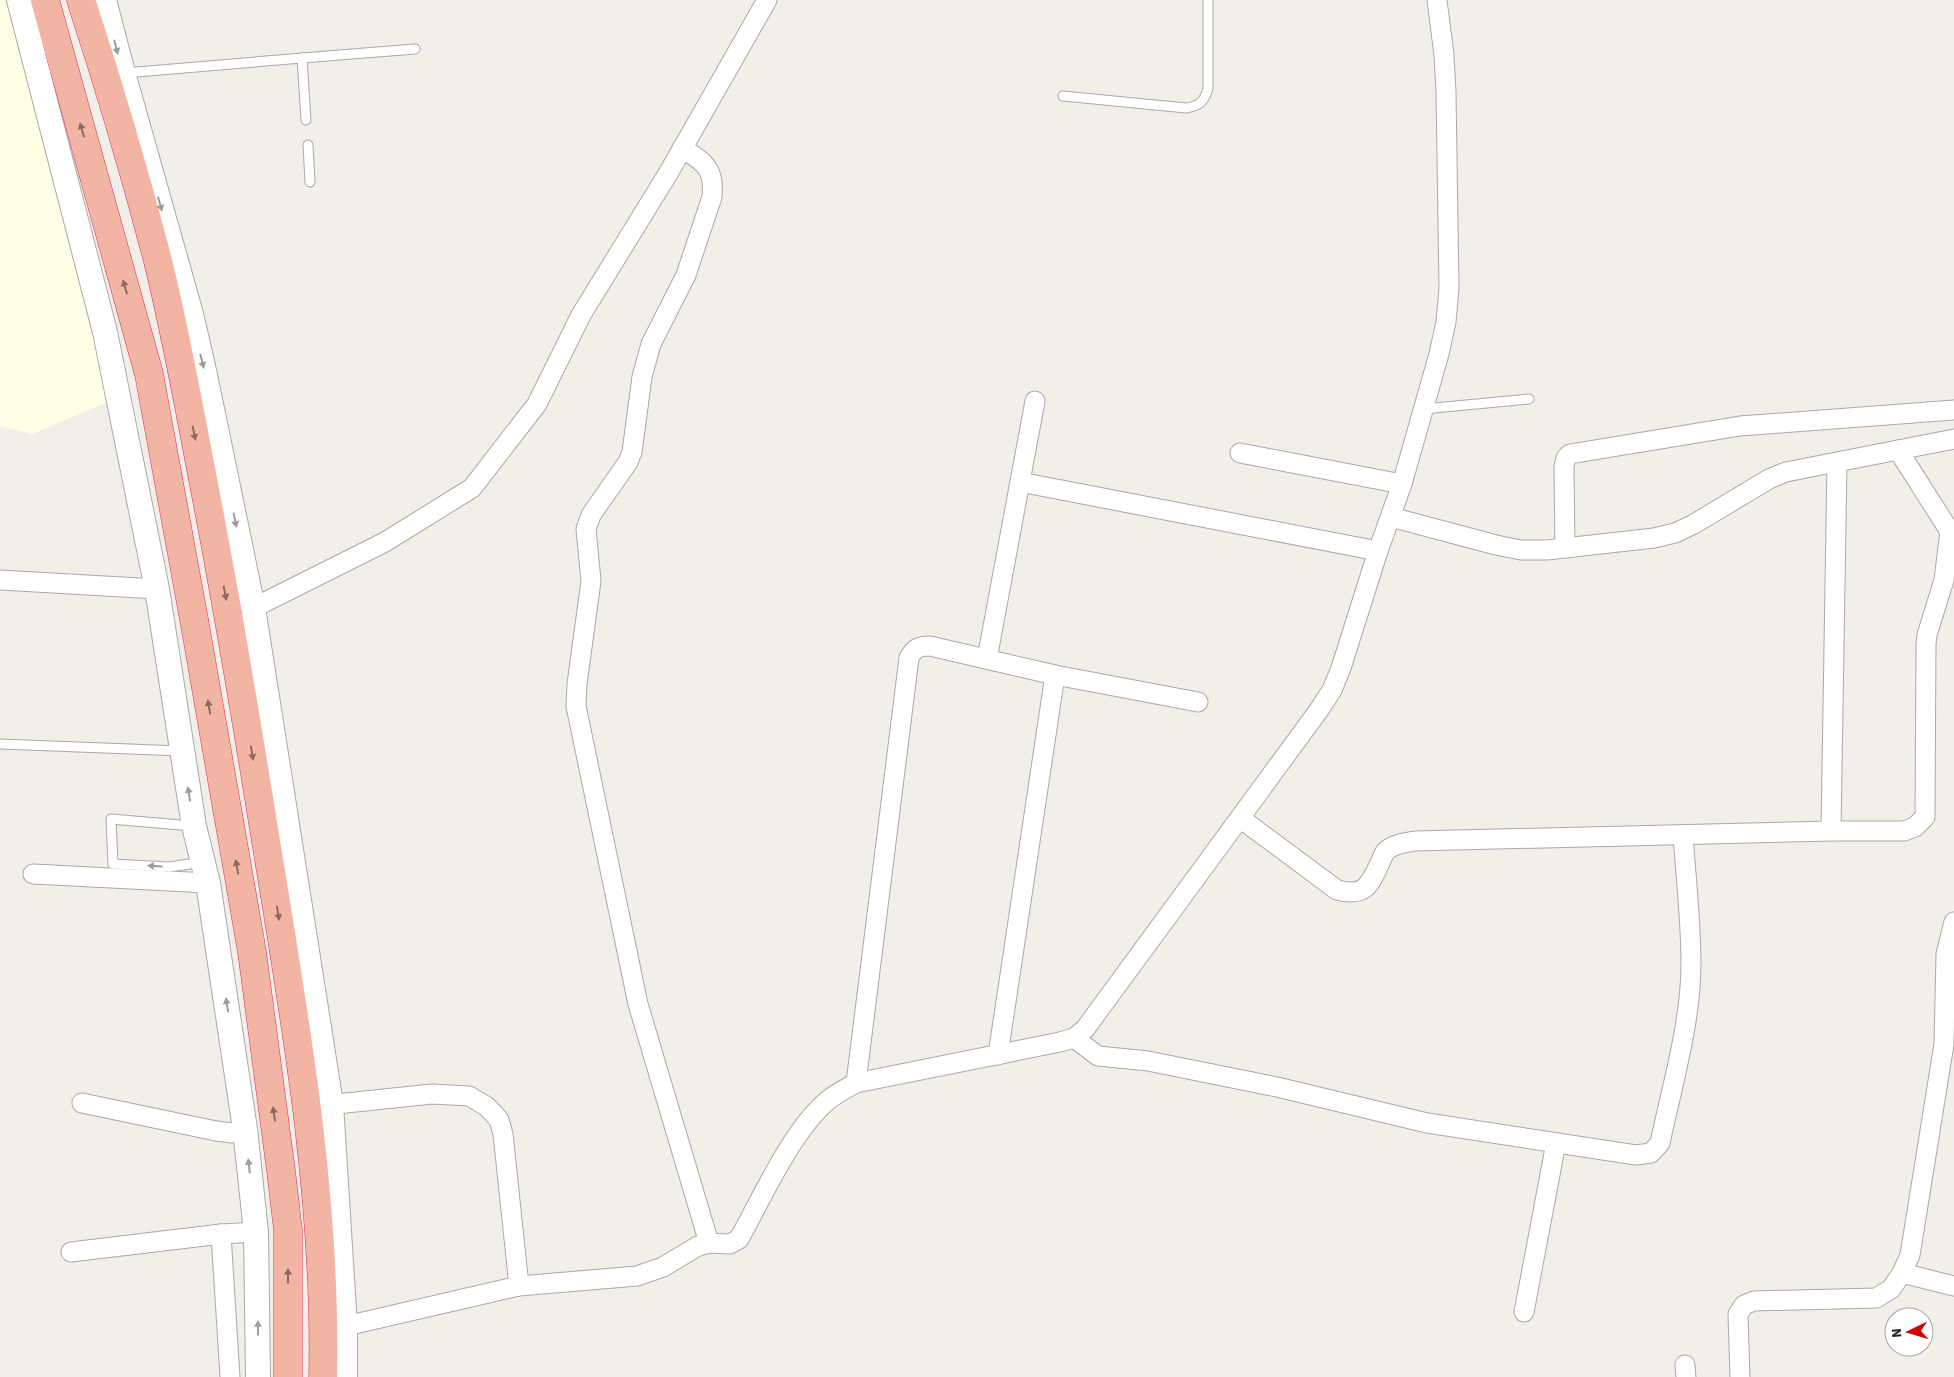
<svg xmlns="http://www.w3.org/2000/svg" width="1954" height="1377" font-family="'Source Sans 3',sans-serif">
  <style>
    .education { fill: #ffffe5 }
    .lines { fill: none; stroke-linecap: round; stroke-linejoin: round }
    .service-casing { stroke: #a9a9a9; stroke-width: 11 }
    .minor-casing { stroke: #a9a9a9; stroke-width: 21 }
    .tertiary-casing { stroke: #a9a9a9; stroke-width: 26 }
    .trunk-casing { stroke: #dc2a67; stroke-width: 29 }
    .service { stroke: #fff; stroke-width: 9 }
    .minor { stroke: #fff; stroke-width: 19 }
    .tertiary { stroke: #fff; stroke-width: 24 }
    .trunk { stroke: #f2b4a3; stroke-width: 28 }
    .oneway { fill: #9c9c9c }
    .oneway2 { fill: #8a6b62 }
  </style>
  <rect width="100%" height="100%" fill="#f2efe9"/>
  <!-- education -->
  <polygon class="education" points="0,0 10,0 113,400 32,434 0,426"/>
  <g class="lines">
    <defs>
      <g id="service">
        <polyline points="302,58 415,49"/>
        <polyline points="125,73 302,58 306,120"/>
        <path d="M 1063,96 L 1186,108 C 1199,106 1204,102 1208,89 L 1208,0"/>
        <polyline points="308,145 310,182"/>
        <polyline points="1424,409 1529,399"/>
        <polyline points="0,744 182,751"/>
        <polyline points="192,826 111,819 113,864 169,867 203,862"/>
      </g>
      <g id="minor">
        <path d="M 682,148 C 704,162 715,168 712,197 L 686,275 L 651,344 L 642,377 L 632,452 L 628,462 L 591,515 L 586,529 L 591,581 L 577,684 L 576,706 L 638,1004 L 709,1243"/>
        <polyline points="1898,450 1954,439"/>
        <polyline points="1240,453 1402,484"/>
        <polyline points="1020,482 1378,551"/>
        <polyline points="1391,517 1496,545 1521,550 1547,550 1654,538 1675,533 1694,524 1769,479 1786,472 1898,450 1954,538"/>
        <polyline points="1565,548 1564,467 1566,458 1570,454 1740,426 1954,410"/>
        <polyline points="0,580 157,589"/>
        <polyline points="253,608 385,542 472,488 537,404 581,315 669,172 767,0"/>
        <polyline points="987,659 1035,401"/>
        <path d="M 1240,818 L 1337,890 C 1365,897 1369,886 1380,863 C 1382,859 1383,855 1385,852 C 1393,844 1404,843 1415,841 L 1831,831 L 1837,463"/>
        <polyline points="1831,831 1904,831 1915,827 1925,817 1926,644 1927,635 1944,580 1950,531"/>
        <polyline points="33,874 208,883"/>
        <path d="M 1074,1038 L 1098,1056 L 1148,1061 L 1277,1087 L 1427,1123 L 1636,1155 L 1651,1153 L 1660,1143 C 1672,1086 1691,1022 1691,964 C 1691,921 1686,878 1683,835"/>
        <polyline points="998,1055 1055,675"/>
        <path d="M 856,1083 L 909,658 C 914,648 919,646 930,646 L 1055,675 L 1198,702"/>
        <polyline points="82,1103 216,1131 232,1133 245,1129"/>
        <polyline points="317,1106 432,1094 469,1096 486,1106 493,1113 499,1120 503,1134 519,1286"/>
        <polyline points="221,1234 230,1377"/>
        <polyline points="71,1252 221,1234 256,1232"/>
        <polyline points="1902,1273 1954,1286"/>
        <polyline points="1524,1312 1556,1143"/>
        <path d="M 333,1329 L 519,1286 L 637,1276 L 663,1267 L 698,1246 L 709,1243 L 730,1244 L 739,1239 C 762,1198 791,1132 827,1101 C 835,1094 847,1088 856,1083 L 1060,1042 L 1074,1038 L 1085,1029 L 1319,710 L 1332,690 L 1341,668 L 1378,551 L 1402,484 L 1439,354 L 1446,322 L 1449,288 L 1446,92 L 1444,55 L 1437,0"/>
        <polyline points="1685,1365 1686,1377"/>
        <polyline points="1740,1377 1738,1314 1744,1305 1754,1301 1876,1298 1891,1289 1902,1273 1910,1255 1944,1044 1946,954 1954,922"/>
      </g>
      <g id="tertiary">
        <polyline points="19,0 105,332 157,589 194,826 208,883 245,1129 256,1232 258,1377"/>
        <polyline points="104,0 123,73 191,314 205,375 253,608 331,1104 345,1326 345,1377"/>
      </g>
      <g id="trunk">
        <polyline points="45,0 149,374 195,625 252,952 281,1171 288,1230 288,1377"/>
        <path d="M 81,0 C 109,85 134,170 157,257 C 174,325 187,395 200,464 C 223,581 243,699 262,817 C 292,1002 327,1189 323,1377"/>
      </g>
    </defs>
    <!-- service casing -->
    <use href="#service" class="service-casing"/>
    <!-- minor casing -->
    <use href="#minor" class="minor-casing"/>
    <!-- tertiary casing -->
    <use href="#tertiary" class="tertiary-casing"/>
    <!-- trunk casing -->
    <use href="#trunk" class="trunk-casing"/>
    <!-- service -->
    <use href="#service" class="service"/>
    <!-- minor -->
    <use href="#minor" class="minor"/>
    <!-- tertiary -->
    <use href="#tertiary" class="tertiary"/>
    <!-- trunk -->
    <use href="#trunk" class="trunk"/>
  </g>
  <!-- one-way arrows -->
  <defs><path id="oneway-solid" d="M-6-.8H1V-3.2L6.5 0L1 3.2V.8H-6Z" transform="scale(1.25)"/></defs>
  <g class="oneway">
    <use href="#oneway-solid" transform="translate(116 47) rotate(76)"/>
    <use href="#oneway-solid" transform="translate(160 204) rotate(74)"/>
    <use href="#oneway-solid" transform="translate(202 361) rotate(76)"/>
    <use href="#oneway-solid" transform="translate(235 520) rotate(79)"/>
    <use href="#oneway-solid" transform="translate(189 794) rotate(-99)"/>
    <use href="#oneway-solid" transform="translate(155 866) rotate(-177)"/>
    <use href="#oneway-solid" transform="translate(227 1005) rotate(-99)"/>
    <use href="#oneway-solid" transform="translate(249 1166) rotate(-96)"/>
    <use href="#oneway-solid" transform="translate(258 1328) rotate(-90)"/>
  </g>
  <g class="oneway2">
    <use href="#oneway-solid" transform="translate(82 130) rotate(-106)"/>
    <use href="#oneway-solid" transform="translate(125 287) rotate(-106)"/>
    <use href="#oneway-solid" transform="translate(194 433) rotate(79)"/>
    <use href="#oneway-solid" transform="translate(225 593) rotate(79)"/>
    <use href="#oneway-solid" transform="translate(209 707) rotate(-100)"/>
    <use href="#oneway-solid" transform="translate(252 753) rotate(81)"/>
    <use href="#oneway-solid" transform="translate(237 867) rotate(-100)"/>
    <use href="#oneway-solid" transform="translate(278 913) rotate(81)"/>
    <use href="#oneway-solid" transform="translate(274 1114) rotate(-98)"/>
    <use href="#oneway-solid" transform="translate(288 1276) rotate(-90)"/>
  </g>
  <!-- north arrow -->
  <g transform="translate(1909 1332) rotate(265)"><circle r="24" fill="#ffffff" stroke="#a7a7a7"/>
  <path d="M0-4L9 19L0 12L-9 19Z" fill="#d40000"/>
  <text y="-8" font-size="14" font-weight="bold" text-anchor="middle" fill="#222222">N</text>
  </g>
</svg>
